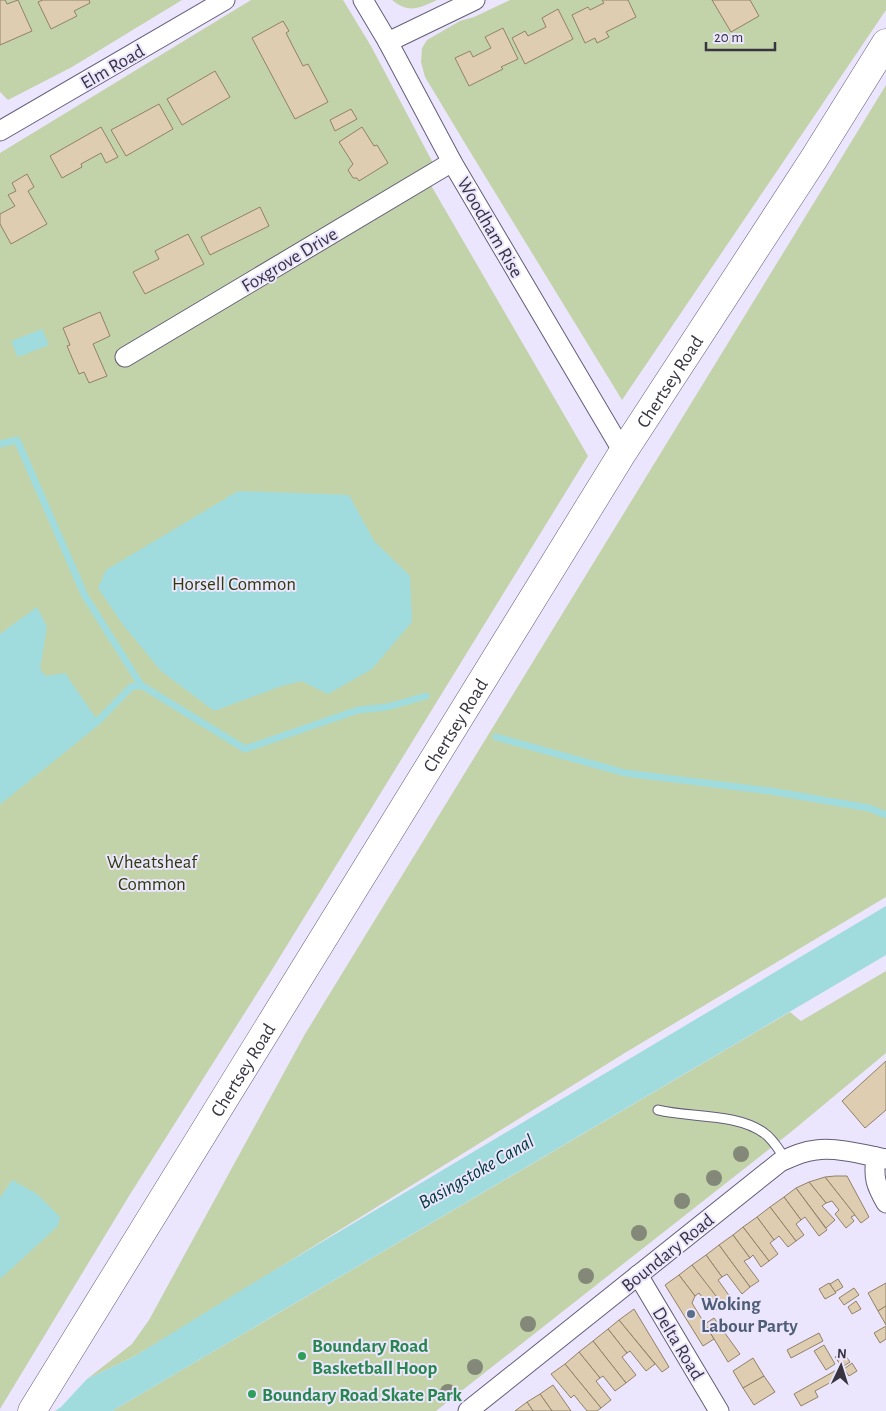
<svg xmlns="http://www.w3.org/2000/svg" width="886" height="1411" font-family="'Alegreya Sans',sans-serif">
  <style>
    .green { fill: #c3d3a9 }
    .water { fill: #a0dbdd }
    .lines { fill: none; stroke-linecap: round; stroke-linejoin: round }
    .stream { stroke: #a0dbdd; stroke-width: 7 }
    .building { fill: #decdb1; stroke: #918167 }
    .service-casing { stroke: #645e78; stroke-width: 11 }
    .minor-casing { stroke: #645e78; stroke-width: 21 }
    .primary-casing { stroke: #645e78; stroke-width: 29 }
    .service { stroke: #fff; stroke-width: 9 }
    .minor { stroke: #fff; stroke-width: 19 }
    .primary { stroke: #fff; stroke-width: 28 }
    .tree { fill: #838878 }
    .service-dot { fill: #5c6f8a; stroke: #ebe5fe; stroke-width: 2 }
    .leisure-dot { fill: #2e9e5b; stroke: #ebe5fe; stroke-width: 2 }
    .labels { text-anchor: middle; stroke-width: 4; stroke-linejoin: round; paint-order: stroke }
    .street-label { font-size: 19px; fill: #383541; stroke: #ebe5fe }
    .park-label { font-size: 19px; fill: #2e3b0b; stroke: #ebe5fe }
    .service-label { font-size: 19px; font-weight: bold; fill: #4e5e75; stroke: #ebe5fe; text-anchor: start }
    .leisure-label { font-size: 19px; font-weight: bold; fill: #27864d; stroke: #ebe5fe; text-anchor: start }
    .water-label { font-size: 20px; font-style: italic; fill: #023c3e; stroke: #ebe5fe }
  </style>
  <rect width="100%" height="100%" fill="#ebe5fe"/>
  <!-- green -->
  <g class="green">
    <polygon points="0,0 182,0 72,67 8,100 0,92"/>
    <polygon points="251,0 343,0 371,46 433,163 425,175 588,456 270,973 129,1196 0,1409 0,153"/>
    <path d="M 392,0 L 437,0 C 419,8 409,14 392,0 Z"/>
    <polygon points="510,0 886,0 886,10 622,400 469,150 425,77 421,62 422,48 427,40 460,21 474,17"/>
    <polygon points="886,85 886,897 628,1051 190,1323 135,1356 87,1379 132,1344 149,1320 305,1034"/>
    <polygon points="886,971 886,1053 791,1132 436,1411 112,1411 790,1012 801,1021"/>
  </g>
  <!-- water -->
  <g class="water">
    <polygon points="42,329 49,345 18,357 11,341"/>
    <polygon points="238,491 349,495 374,541 410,576 412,622 372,669 328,694 301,681 282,686 214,711 161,671 123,625 98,588 106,570"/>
    <polygon points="37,607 47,627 40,669 46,676 65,673 98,721 0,800 0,634"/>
    <polygon points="886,906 886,955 112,1411 55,1411 61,1407 87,1379 135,1356 253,1283"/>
    <polygon points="12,1180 37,1194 60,1217 58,1226 0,1279 0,1198"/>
  </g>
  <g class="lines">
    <!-- stream -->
    <g class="stream">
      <polyline points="0,444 17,440 85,596 141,685 245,749 358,710 387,707 426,696"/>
      <polyline points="496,737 625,773 770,791 869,808 886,815"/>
      <polyline points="0,800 98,721 131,687 141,685"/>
    </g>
  </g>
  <!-- building -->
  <g class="building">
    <polygon points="0,0 5,0 7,4 18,0 32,31 0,45"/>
    <polygon points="43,0 89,0 90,3 74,11 77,16 51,29 38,2"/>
    <polygon points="602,0 628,0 636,17 606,32 609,37 597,43 595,38 585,43 572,15 588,7 590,10 604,3"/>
    <polygon points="712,0 750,0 759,16 731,32"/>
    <polygon points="558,9 573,39 525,64 512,38 525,31 528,36 546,27 542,18"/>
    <polygon points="283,21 289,31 286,33 303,66 308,64 328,102 295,119 252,38"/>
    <polygon points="503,28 518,59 501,67 503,69 469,86 455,58 470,51 473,57 491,48 485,37"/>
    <polygon points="215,71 230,97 182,125 167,99"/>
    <polygon points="159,104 173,129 126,156 111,130"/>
    <polygon points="351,109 357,119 335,131 330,120"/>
    <polygon points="101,127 118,157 106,163 101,153 81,164 82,167 62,178 50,156"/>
    <polygon points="362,127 374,146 377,145 388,163 359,181 357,178 353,178 348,170 353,164 339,142"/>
    <polygon points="27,174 34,187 28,191 47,224 11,244 0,224 0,214 15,206 8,195 16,191 12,183"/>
    <polygon points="260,207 269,226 210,255 201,237"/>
    <polygon points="188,234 204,264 145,294 133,272 159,259 155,251"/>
    <polygon points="100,312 110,336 93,344 107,376 89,383 84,372 79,374 67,346 70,345 63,328"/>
    <polygon points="886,1061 886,1110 865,1128 842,1101"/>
    <polygon points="835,1176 847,1176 869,1217 861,1223 825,1177"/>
    <polygon points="825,1177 855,1215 851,1217 854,1221 846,1228 835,1214 839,1210 832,1201 826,1203 809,1182"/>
    <polygon points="809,1182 826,1203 822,1206 835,1220 826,1228 796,1188"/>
    <polygon points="796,1188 827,1230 819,1236 805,1217 801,1220 784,1197"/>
    <polygon points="784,1197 801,1220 796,1224 804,1235 796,1241 770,1207"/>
    <polygon points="770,1207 796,1241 788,1247 779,1236 774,1240 757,1217"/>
    <polygon points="757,1217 774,1240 770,1243 778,1254 769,1261 743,1227"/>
    <polygon points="743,1227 769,1261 761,1267 753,1255 750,1258 733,1235"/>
    <polygon points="733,1235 750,1258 744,1261 759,1281 750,1287 719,1245"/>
    <polygon points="719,1245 750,1287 742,1294 727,1274 722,1277 706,1255"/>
    <polygon points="706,1255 722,1277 718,1280 733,1301 724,1308 692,1265"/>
    <polygon points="692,1265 723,1305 713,1312 699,1293 695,1296 679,1275"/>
    <polygon points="679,1275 695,1296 692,1303 714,1339 703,1346 665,1285"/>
    <polygon points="838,1279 843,1287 835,1292 830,1284"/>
    <polygon points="829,1283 836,1293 825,1299 819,1289"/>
    <polygon points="886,1283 886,1306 878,1311 868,1293"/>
    <polygon points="854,1288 859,1295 844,1305 839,1298"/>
    <polygon points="856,1301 861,1309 852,1314 848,1307"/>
    <polygon points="886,1306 886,1325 878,1311"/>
    <polygon points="634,1309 669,1367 662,1372 619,1320"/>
    <polygon points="714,1318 740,1354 728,1362 705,1324"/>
    <polygon points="619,1320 655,1364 646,1371 630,1351 627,1353 608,1329"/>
    <polygon points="886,1326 886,1339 880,1343 874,1333"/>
    <polygon points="608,1329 627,1353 622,1357 636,1375 626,1383 593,1341"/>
    <polygon points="819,1333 823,1341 791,1358 787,1350"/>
    <polygon points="593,1341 626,1383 615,1391 603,1376 600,1378 579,1352"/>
    <polygon points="824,1345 835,1364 826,1370 814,1351"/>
    <polygon points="579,1352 600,1378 596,1381 611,1400 601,1408 565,1364"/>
    <polygon points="843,1352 850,1362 842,1367 835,1357"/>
    <polygon points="753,1358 764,1376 743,1388 733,1371"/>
    <polygon points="852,1363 857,1371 849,1376 844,1369"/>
    <polygon points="565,1364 601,1408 597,1411 587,1411 574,1395 571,1398 551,1374"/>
    <polygon points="840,1368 844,1375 815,1391 818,1397 801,1406 794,1394"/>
    <polygon points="764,1376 775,1392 754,1405 743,1388"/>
    <polygon points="553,1385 571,1411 552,1411 540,1394"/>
    <polygon points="540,1394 552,1411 533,1411 527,1402"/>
    <polygon points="527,1402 533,1411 515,1411"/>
  </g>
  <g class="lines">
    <defs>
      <path id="service" d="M 658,1110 C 691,1118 737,1113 764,1133 C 773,1139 779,1150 786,1160"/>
      <g id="minor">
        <polyline points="363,0 388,42 452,162 623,452"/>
        <polyline points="388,42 475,0"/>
        <polyline points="0,131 225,0"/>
        <polyline points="125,357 452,162"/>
        <path d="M 876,1157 C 873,1178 876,1185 886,1203"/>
        <polyline points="638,1275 719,1411"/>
        <path d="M 468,1411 L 780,1162 C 791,1157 803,1151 816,1150 C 837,1147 866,1155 886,1159"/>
      </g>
      <g id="primary">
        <path id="s1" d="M 32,1411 L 623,452 L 815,157 L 886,43"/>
      </g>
    </defs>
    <!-- service casing -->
    <use href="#service" class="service-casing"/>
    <!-- minor casing -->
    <use href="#minor" class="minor-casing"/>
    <!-- primary casing -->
    <use href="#primary" class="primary-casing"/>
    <!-- service -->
    <use href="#service" class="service"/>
    <!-- minor -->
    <use href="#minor" class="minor"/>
    <!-- primary -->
    <use href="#primary" class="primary"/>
  </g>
  <!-- trees -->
  <g class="tree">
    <circle cx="741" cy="1154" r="8"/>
    <circle cx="714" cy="1178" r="8"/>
    <circle cx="682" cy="1201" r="8"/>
    <circle cx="639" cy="1233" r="8"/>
    <circle cx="586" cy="1276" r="8"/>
    <circle cx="528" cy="1324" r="8"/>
    <circle cx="475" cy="1367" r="8"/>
    <circle cx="448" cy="1392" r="8"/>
  </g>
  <!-- markers -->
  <circle class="service-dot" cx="691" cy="1314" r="5"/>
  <g class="leisure-dot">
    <circle cx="302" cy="1356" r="5"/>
    <circle cx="252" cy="1394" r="5"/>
  </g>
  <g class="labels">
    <!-- street labels -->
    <g class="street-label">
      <text transform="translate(112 66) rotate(-30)" y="7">Elm Road</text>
      <text transform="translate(491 227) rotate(60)" y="7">Woodham Rise</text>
      <text transform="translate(289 259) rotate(-31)" y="7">Foxgrove Drive</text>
      <text dy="7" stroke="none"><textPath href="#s1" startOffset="1211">Chertsey Road</textPath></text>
      <text dy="7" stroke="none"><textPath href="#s1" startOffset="806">Chertsey Road</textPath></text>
      <text dy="7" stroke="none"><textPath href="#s1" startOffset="401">Chertsey Road</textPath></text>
      <text transform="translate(667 1252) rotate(-39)" y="7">Boundary Road</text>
      <text transform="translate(679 1343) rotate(59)" y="7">Delta Road</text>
    </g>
    <!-- park labels -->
    <g class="park-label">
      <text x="234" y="590">Horsell Common</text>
      <text x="152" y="868">Wheatsheaf<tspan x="152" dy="22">Common</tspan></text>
    </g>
    <!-- service labels -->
    <g class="service-label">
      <text x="701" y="1310">Woking<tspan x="701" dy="22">Labour Party</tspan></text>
    </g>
    <!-- leisure labels -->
    <g class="leisure-label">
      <text x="312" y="1352">Boundary Road<tspan x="312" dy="22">Basketball Hoop</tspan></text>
      <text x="262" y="1401">Boundary Road Skate Park</text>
    </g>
    <!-- water labels -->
    <g class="water-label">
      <text transform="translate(476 1171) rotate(-30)" y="7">Basingstoke Canal</text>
    </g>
  </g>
  <!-- north arrow -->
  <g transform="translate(841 1366) rotate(4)" stroke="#ebe5fe" stroke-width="4" paint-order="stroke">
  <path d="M0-4L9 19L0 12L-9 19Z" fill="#383541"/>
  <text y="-8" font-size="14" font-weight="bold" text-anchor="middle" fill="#383541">N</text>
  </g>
  <!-- scale -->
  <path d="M706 42v8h69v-8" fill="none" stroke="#383541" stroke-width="2.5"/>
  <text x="714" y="42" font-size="15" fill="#383541" stroke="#ebe5fe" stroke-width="4" paint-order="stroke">20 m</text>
</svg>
